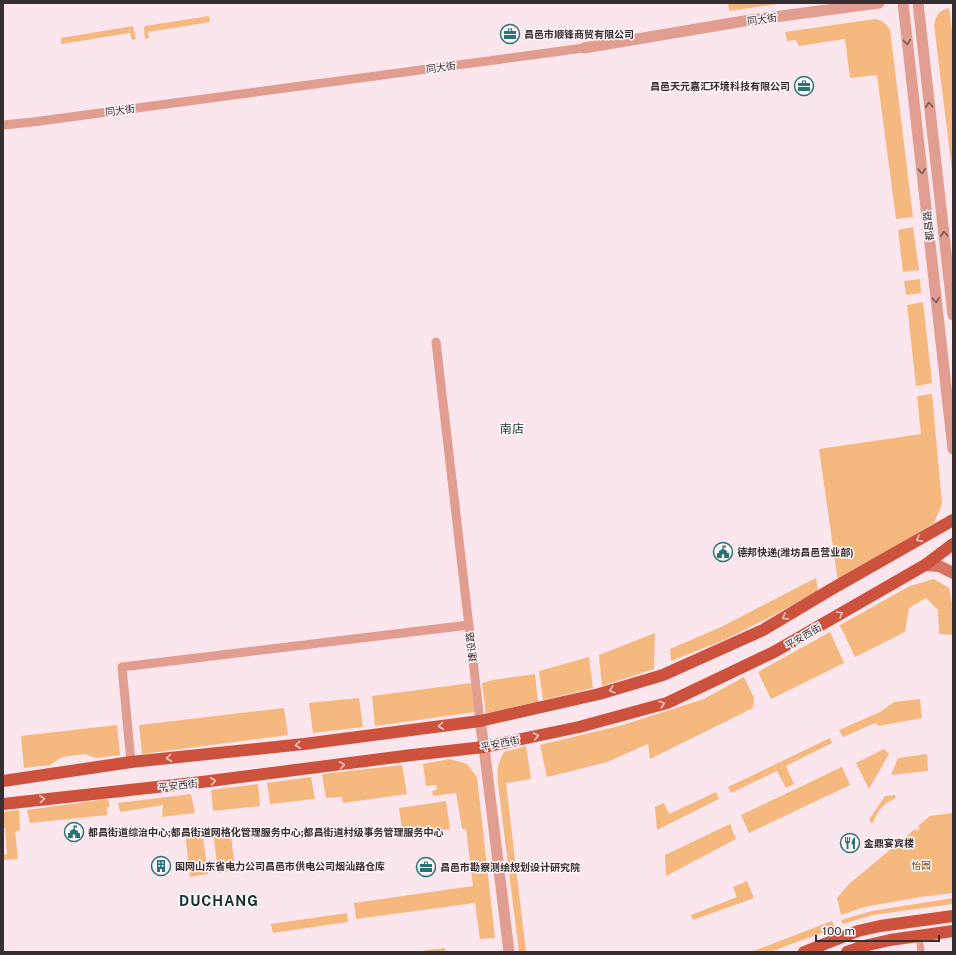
<svg xmlns="http://www.w3.org/2000/svg" width="956" height="955" font-family="'Public Sans','Noto Sans SC',sans-serif">
  <style>
    .green { fill: #f5b87f }
    .lines { fill: none; stroke-linecap: round; stroke-linejoin: round }
    .pedestrian { stroke: #e19d8f; stroke-width: 7 }
    .minor { stroke: #e19d8f; stroke-width: 9 }
    .tertiary { stroke: #e19d8f; stroke-width: 11 }
    .secondary { stroke: #d67361; stroke-width: 12 }
    .primary { stroke: #cc523e; stroke-width: 12 }
    .oneway { stroke: #7a5a56 }
    .oneway2 { stroke: #f0c6c1 }
    .labels { text-anchor: middle; stroke-width: 3; stroke-linejoin: round; paint-order: stroke }
    .street-label { font-size: 10px; fill: #362e30; stroke: #fff7f9 }
    .poi-label { font-size: 10px; font-weight: bold; fill: #362e30; stroke: #fff7f9; text-anchor: start }
    .park-label { font-size: 10px; fill: #77460c; stroke: #fff7f9 }
    .quarter-label { font-size: 12px; fill: #123535; stroke: #fff7f9 }
    .district-label { font-size: 14px; font-weight: bold; letter-spacing: 1px; fill: #123535; stroke: #fff7f9 }
  </style>
  <rect width="100%" height="100%" fill="#fae6ec"/>
  <!-- green -->
  <g class="green">
    <polygon points="728,3 785,3 729,11"/>
    <path d="M 949,8 L 953,38 L 953,178 L 934,25 C 937,14 938,11 949,8 Z"/>
    <polygon points="209,16 210,22 148,32 149,38 145,39 144,29 145,26"/>
    <path d="M 875,19 C 884,21 885,23 890,30 L 913,217 L 896,219 L 877,75 L 850,78 L 845,39 L 799,46 L 796,40 L 787,41 L 785,32 Z"/>
    <polygon points="133,26 136,39 132,40 130,33 61,44 61,38"/>
    <polygon points="913,227 919,270 903,272 898,230"/>
    <polygon points="920,279 921,293 906,295 904,281"/>
    <polygon points="923,302 932,383 916,386 907,305"/>
    <polygon points="932,394 942,504 940,509 934,523 838,582 819,449 921,434 917,396"/>
    <polygon points="816,578 818,591 774,615 724,640 671,661 670,649 721,627"/>
    <polygon points="934,579 949,588 953,609 953,635 939,634 938,610 926,598 909,608 905,632 855,657 840,625 910,586"/>
    <polygon points="830,632 844,663 771,699 758,672"/>
    <polygon points="655,633 654,669 602,686 599,655"/>
    <polygon points="589,657 593,688 543,700 539,671"/>
    <polygon points="535,674 538,702 486,713 482,683 493,680"/>
    <polygon points="744,677 754,698 753,708 650,759 648,744 607,762 564,773 547,777 540,745 623,725 704,699"/>
    <polygon points="471,683 475,712 375,726 372,696"/>
    <polygon points="359,698 363,727 313,733 309,703"/>
    <polygon points="920,699 922,718 879,726 875,723 843,737 839,730 880,712 894,702"/>
    <polygon points="284,708 288,735 142,754 139,725"/>
    <polygon points="117,725 120,755 96,758 85,754 62,757 50,765 24,768 21,736"/>
    <polygon points="830,738 832,743 786,766 794,784 786,788 777,771 731,793 728,787"/>
    <path d="M 526,746 L 531,779 L 506,783 L 526,952 L 519,952 L 498,784 C 497,771 497,764 504,752 Z"/>
    <polygon points="884,749 889,754 869,789 856,763"/>
    <polygon points="927,754 928,771 891,775 898,758"/>
    <polygon points="450,759 467,764 477,777 495,938 480,939 475,903 356,919 354,903 473,886 466,829 462,829 456,793 433,796 432,791 437,790 436,785 426,786 423,764"/>
    <polygon points="402,765 407,794 343,803 342,797 326,798 322,774"/>
    <polygon points="842,767 850,785 749,833 741,815"/>
    <polygon points="311,777 315,799 270,804 267,783"/>
    <polygon points="258,784 260,806 213,811 211,790"/>
    <polygon points="716,792 719,799 657,830 655,807 664,803 669,814"/>
    <polygon points="191,794 195,813 162,817 163,805 120,812 118,803"/>
    <path d="M 895,795 L 896,798 C 882,804 878,811 872,824 L 869,820 L 885,796 Z"/>
    <polygon points="108,799 110,807 107,807 107,815 30,823 27,810"/>
    <polygon points="446,801 450,829 403,836 399,808"/>
    <polygon points="19,810 20,830 15,832 18,859 3,860 3,855 7,854 5,828 3,828 3,812"/>
    <polygon points="953,813 953,893 920,897 864,907 841,915 837,898 849,884 915,829 917,831 920,828 918,826 930,816"/>
    <polygon points="730,824 736,839 666,876 665,855"/>
    <polygon points="222,828 226,829 231,835 235,870 218,873 213,830"/>
    <polygon points="202,829 208,874 190,877 186,841 187,834 192,831"/>
    <polygon points="747,881 754,898 693,920 691,915 737,897 733,887"/>
    <polygon points="953,898 953,904 873,915 843,924 841,920 872,911"/>
    <polygon points="347,913 348,922 273,933 271,924"/>
    <polygon points="832,921 835,928 770,952 751,952"/>
    <polygon points="445,948 445,952 412,952"/>
  </g>
  <g class="lines">
    <!-- pedestrian -->
    <polyline class="pedestrian" points="919,936 921,952"/>
    <!-- minor -->
    <g class="minor">
      <polyline points="3,125 33,122 584,48"/>
      <polyline points="436,342 480,721"/>
      <polyline points="131,762 122,667 469,625"/>
    </g>
    <!-- tertiary -->
    <g class="tertiary">
      <polyline points="903,3 953,449"/>
      <polyline points="918,3 953,315"/>
      <polyline points="584,48 744,21 879,3"/>
      <polyline points="480,721 484,747 509,952"/>
    </g>
    <!-- secondary -->
    <polyline class="secondary" points="925,565 939,566 953,573"/>
    <!-- primary -->
    <g class="primary">
      <polyline points="3,781 131,762 304,744 480,721 599,694 663,675 763,630 830,590 953,520"/>
      <polyline points="3,804 202,782 412,755 484,747 579,727 667,703 774,652 925,565 953,544"/>
      <polyline points="804,952 858,931 880,926 953,916"/>
      <polyline points="847,952 864,946 890,940 953,931"/>
    </g>
  </g>
  <!-- one-way arrows -->
  <defs><path id="oneway-chevron" d="M-2-3.5L2.5 0L-2 3.5" fill="none" stroke-width="1.6" stroke-linecap="round" stroke-linejoin="round"/></defs>
  <g class="oneway">
    <use href="#oneway-chevron" transform="translate(907 42) rotate(84)"/>
    <use href="#oneway-chevron" transform="translate(929 105) rotate(-96)"/>
    <use href="#oneway-chevron" transform="translate(922 171) rotate(84)"/>
    <use href="#oneway-chevron" transform="translate(944 234) rotate(-96)"/>
    <use href="#oneway-chevron" transform="translate(936 300) rotate(84)"/>
  </g>
  <g class="oneway2">
    <use href="#oneway-chevron" transform="translate(919 539) rotate(151)"/>
    <use href="#oneway-chevron" transform="translate(840 614) rotate(-30)"/>
    <use href="#oneway-chevron" transform="translate(785 617) rotate(149)"/>
    <use href="#oneway-chevron" transform="translate(612 690) rotate(163)"/>
    <use href="#oneway-chevron" transform="translate(662 704) rotate(-17)"/>
    <use href="#oneway-chevron" transform="translate(441 726) rotate(173)"/>
    <use href="#oneway-chevron" transform="translate(536 736) rotate(-12)"/>
    <use href="#oneway-chevron" transform="translate(298 745) rotate(174)"/>
    <use href="#oneway-chevron" transform="translate(169 758) rotate(174)"/>
    <use href="#oneway-chevron" transform="translate(342 765) rotate(-8)"/>
    <use href="#oneway-chevron" transform="translate(213 781) rotate(-7)"/>
    <use href="#oneway-chevron" transform="translate(42 799) rotate(-6)"/>
  </g>
  <!-- icons -->
  <defs>
    <symbol id="office-ring" viewBox="-11 -11 22 22"><circle r="9.5" fill="#fff7f9" stroke="#2a7475" stroke-width="1.5"/><path d="M-6-3h4V-5.5h4V-3h4V5H-6ZM-1-4.5V-3h2v-1.5ZM-6 0V1H6V0Z" fill="#2a7475"/></symbol>
    <symbol id="civic-ring" viewBox="-11 -11 22 22"><circle r="9.5" fill="#fff7f9" stroke="#2a7475" stroke-width="1.5"/><path d="M-.6-6.5H3V-4.5H.6V-3L4-1V1h2V6H-6V1h2V-1L-.6-3ZM-1.2 2.5V6h2.4V2.5Z" fill="#2a7475"/></symbol>
    <symbol id="restaurant-ring" viewBox="-11 -11 22 22"><circle r="9.5" fill="#fff7f9" stroke="#2a7475" stroke-width="1.5"/><path d="M-5-6h1v4h1v-4h1v4h1v-4h1v5L-1.5 .5V6h-2V.5L-5-1ZM5-6V6H3V1.5H1.5Q1.5-4 5-6Z" fill="#2a7475"/></symbol>
    <symbol id="building-ring" viewBox="-11 -11 22 22"><circle r="9.5" fill="#fff7f9" stroke="#2a7475" stroke-width="1.5"/><path d="M-4-6H4V6H1V3H-1V6H-4ZM-2.5-4.3h1.7v1.8h-1.7ZM.8-4.3h1.7v1.8H.8ZM-2.5-1h1.7V.8h-1.7ZM.8-1h1.7V.8H.8Z" fill="#2a7475"/></symbol>
  </defs>
  <g fill-rule="evenodd">
    <use href="#office-ring" x="499" y="23" width="22" height="22"/>
    <use href="#office-ring" x="793" y="75" width="22" height="22"/>
    <use href="#civic-ring" x="712" y="541" width="22" height="22"/>
    <use href="#civic-ring" x="63" y="821" width="22" height="22"/>
    <use href="#restaurant-ring" x="839" y="832" width="22" height="22"/>
    <use href="#building-ring" x="150" y="855" width="22" height="22"/>
    <use href="#office-ring" x="415" y="856" width="22" height="22"/>
  </g>
  <g class="labels">
    <!-- street labels -->
    <g class="street-label">
      <text transform="translate(762 19) rotate(-8)" y="4">同大街</text>
      <text transform="translate(441 67) rotate(-8)" y="4">同大街</text>
      <text transform="translate(120 110) rotate(-8)" y="4">同大街</text>
      <text transform="translate(928 226) rotate(-96)" y="4">都昌路</text>
      <text transform="translate(803 636) rotate(-30)" y="4">平安西街</text>
      <text transform="translate(471 647) rotate(-97)" y="4">建设路</text>
      <text transform="translate(500 743) rotate(-11)" y="4">平安西街</text>
      <text transform="translate(178 785) rotate(-6)" y="4">平安西街</text>
    </g>
    <!-- poi labels -->
    <g class="poi-label">
      <text x="524" y="38">昌邑市顺锋商贸有限公司</text>
      <text x="790" y="90" text-anchor="end">昌邑天元嘉汇环境科技有限公司</text>
      <text x="737" y="556">德邦快递(潍坊昌邑营业部)</text>
      <text x="88" y="836">都昌街道综治中心;都昌街道网格化管理服务中心;都昌街道村级事务管理服务中心</text>
      <text x="864" y="847">金鼎宴宾楼</text>
      <text x="175" y="870">国网山东省电力公司昌邑市供电公司烟汕路仓库</text>
      <text x="440" y="871">昌邑市勘察测绘规划设计研究院</text>
    </g>
    <!-- park labels -->
    <g class="park-label">
      <text x="921" y="869">怡园</text>
    </g>
    <!-- quarter labels -->
    <g class="quarter-label">
      <text x="512" y="433">南店</text>
    </g>
    <!-- district labels -->
    <g class="district-label">
      <text x="219" y="906">DUCHANG</text>
    </g>
  </g>
  <!-- border -->
  <rect width="956" height="955" fill="none" stroke="#362e30" stroke-width="8"/>
  <!-- scale -->
  <path d="M816 935v6h123v-6" fill="none" stroke="#362e30" stroke-width="2"/>
  <text x="822" y="935" font-size="12" fill="#362e30" stroke="#fff7f9" stroke-width="3" paint-order="stroke">100 m</text>
</svg>
